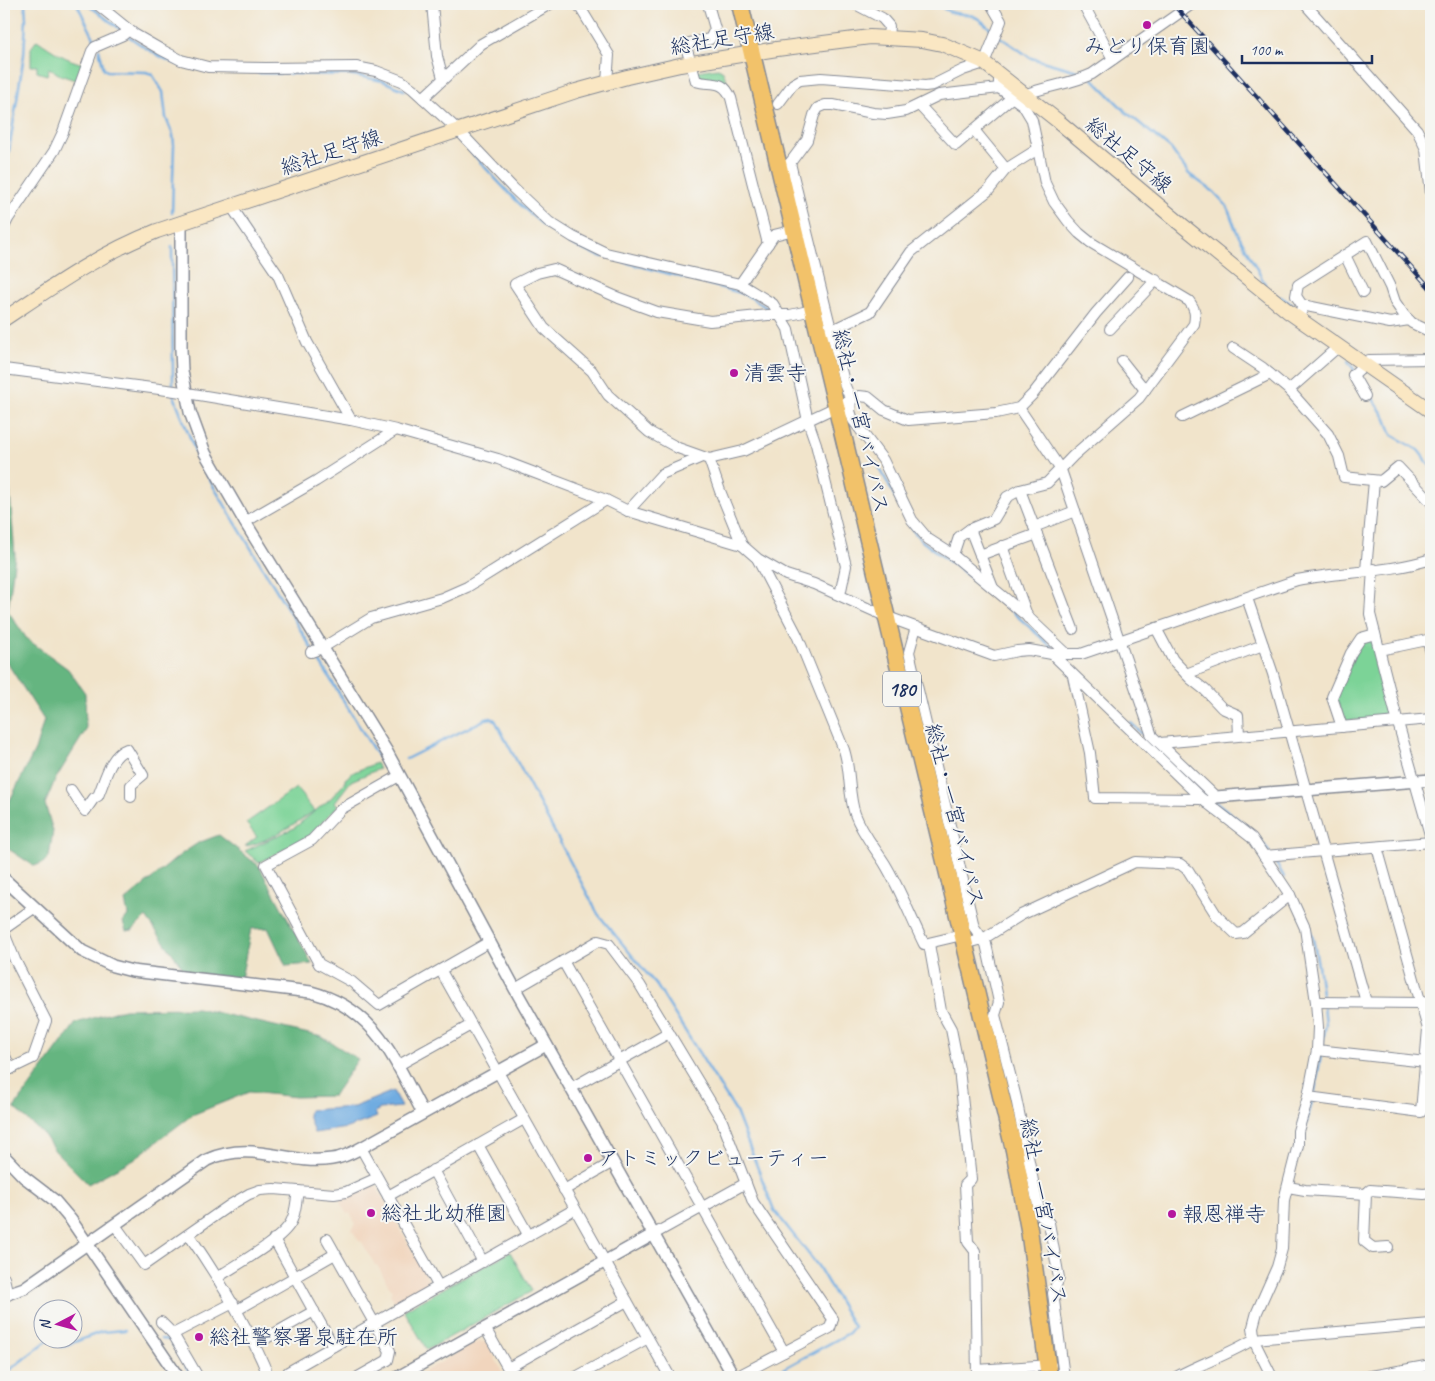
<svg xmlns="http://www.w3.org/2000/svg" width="1435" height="1381" font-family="Caveat,'Klee One',sans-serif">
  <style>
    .built { fill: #f1d5bd }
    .green { fill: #7cd397; stroke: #4c817a }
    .forest { fill: #65b580; stroke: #40726f }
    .water { fill: #70ace1; stroke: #466ea0 }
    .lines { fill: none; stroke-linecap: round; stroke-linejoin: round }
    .stream { stroke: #70ace1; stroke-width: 2.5 }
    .minor-casing { stroke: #868a94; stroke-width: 12 }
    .tertiary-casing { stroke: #868a94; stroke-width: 14 }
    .secondary-casing { stroke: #868a94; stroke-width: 16 }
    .trunk-casing { stroke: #868a94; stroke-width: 19 }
    .minor { stroke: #fff; stroke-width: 10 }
    .tertiary { stroke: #fff; stroke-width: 11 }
    .secondary { stroke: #fae7c3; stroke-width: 14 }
    .trunk { stroke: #f2c26a; stroke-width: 16 }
    .rail-casing { stroke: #1b2f5e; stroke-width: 4.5 }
    .rail { stroke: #f6f6f2; stroke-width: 2.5; stroke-dasharray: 8; stroke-linecap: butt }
    .poi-dot { fill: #b5179e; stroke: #f6f6f2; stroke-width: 2 }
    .labels { text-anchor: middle; stroke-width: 4; stroke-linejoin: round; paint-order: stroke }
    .shield { fill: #f6f6f2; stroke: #5d6b8a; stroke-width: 1 }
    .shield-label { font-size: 20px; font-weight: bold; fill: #1b2f5e }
    .street-label { font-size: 21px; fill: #1b2f5e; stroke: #f6f6f2 }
    .poi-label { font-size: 21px; fill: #1b2f5e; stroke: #f6f6f2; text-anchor: start }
  </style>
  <rect width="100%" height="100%" fill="#f6f6f2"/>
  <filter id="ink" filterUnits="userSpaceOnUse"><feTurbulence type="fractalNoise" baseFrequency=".02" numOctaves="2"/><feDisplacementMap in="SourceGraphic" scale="10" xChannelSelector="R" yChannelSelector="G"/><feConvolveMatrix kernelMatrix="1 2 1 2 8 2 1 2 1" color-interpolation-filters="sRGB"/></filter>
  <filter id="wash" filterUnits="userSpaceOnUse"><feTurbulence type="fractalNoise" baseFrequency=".0096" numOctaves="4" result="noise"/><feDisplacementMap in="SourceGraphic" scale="20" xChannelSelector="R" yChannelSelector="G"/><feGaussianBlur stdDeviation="1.12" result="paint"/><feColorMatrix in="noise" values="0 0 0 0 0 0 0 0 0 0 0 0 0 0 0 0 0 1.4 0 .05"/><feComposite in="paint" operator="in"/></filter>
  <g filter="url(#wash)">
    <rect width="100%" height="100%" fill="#f1e4cb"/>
    <!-- built -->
    <g class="built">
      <polygon points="372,1185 376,1186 430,1282 429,1287 397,1305 390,1294 392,1291 377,1265 375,1265 362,1242 359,1241 352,1230 356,1224 350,1213 347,1214 340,1203 342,1201 339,1197"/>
      <polygon points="479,1341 487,1343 505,1377 414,1377"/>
    </g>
    <!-- green -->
    <g class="green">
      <path d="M 37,40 C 53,51 66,60 84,64 L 78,81 L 60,75 L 49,68 L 47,75 L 37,72 L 37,66 L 31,66 L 31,48 Z"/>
      <polygon points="718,68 722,70 729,86 700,80 697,71"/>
      <polygon points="1374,639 1393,714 1390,718 1344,721 1336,695 1361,641"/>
      <polygon points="376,763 379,769 351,781 335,802 338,806 309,836 259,863 245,851 294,828 330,799 345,783 345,779 354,772"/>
      <path d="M 296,788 L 314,811 C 297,822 265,844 245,846 L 257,837 L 246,823 Z"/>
      <polygon points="510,1252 532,1291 427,1350 404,1310"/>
    </g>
    <!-- forest -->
    <g class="forest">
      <polygon points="4,478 9,482 15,555 8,611 27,639 68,669 85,693 86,730 55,780 45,804 53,831 49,857 43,863 34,866 4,846 5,810 35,750 44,720 4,658"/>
      <polygon points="219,835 259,866 312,964 286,966 268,928 251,929 241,979 186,972 146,917 133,930 126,931 123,922 128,915 125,901 180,855 198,843"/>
      <polygon points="197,1008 322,1037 358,1059 333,1096 296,1097 249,1092 192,1115 134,1159 88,1184 55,1151 44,1135 14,1108 76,1023 124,1009"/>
    </g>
    <!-- water -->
    <polygon class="water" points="393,1091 401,1107 380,1109 375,1112 377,1117 347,1128 314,1133 308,1115 309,1110 354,1107"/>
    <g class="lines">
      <!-- stream -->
      <g class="stream">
        <polyline points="77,4 97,44"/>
        <polyline points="87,4 123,31"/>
        <path d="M 939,4 C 949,16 960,12 973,16 C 981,19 987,26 993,31"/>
        <path d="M 127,35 C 142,46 167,63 186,66"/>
        <polyline points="997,35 1031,58 1085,73"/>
        <polyline points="99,49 104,69 107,71 146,72 152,74 163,92 166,118 173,135 174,145 172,213"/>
        <polyline points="258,73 353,75 383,81 404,90"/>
        <polyline points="1092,78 1126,112 1171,149 1189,174 1214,192 1227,206 1236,230 1265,284"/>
        <path d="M 459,139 C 501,183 542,240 603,257"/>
        <polyline points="4,182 24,55 26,19 25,4"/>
        <polyline points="172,247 173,388"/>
        <polyline points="621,261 741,293 750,297 770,310"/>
        <polyline points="1281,297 1296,307 1295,310"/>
        <polyline points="1348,361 1355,371"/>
        <polyline points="1366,388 1386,419 1392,435 1418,450 1431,467"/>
        <polyline points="173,393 197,456 212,484 312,649"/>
        <polyline points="877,463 903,512"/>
        <polyline points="909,523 914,532 922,541 990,592"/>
        <polyline points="996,597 1055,650"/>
        <polyline points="315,654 378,757"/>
        <polyline points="1131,723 1201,790"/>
        <polyline points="406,759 486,719 491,718 495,720 598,914 657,986 736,1112 774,1210 818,1266 854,1327 849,1333 768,1377"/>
        <path d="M 1215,801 C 1237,820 1253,826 1269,852"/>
        <polyline points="1273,858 1284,877"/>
        <path d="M 1300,906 C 1316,934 1318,968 1323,1000"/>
        <polyline points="1322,1047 1326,1024 1324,1005"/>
        <polyline points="1314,1096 1321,1055"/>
        <polyline points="1306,1126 1312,1101"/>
        <polyline points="55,1338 61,1347 101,1332 125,1330"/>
        <polyline points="161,1339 170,1340 192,1377"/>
        <polyline points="4,1374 51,1338"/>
      </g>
    </g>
  </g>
  <g filter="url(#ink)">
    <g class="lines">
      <defs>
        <g id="minor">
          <polyline points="97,4 134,34 160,49 181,60 208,67 266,68 356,67 376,71 402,81 413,89 458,130 513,188 549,222 573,237 606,253 740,284 773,304 788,329 808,421 816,444 846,566 840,595"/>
          <polyline points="432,4 437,56 443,78"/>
          <polyline points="578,4 609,55 607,82"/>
          <path d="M 708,4 L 715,29 L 710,39 L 690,43 L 687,47 L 687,50 L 696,81 C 710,86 723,78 731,98 L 768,244"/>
          <polyline points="855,4 882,18 889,26 888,37"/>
          <polyline points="1083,4 1113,59"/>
          <polyline points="1305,4 1417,130 1426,149 1431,194"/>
          <path d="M 1024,95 C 1046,86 1071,84 1092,74 L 1192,4"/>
          <polyline points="423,98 481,44 550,4"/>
          <polyline points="778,104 793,84 800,80 821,78 925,86 933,85 963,70 984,63 1001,21 991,4"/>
          <polyline points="920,106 956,145 1016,94"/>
          <polyline points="974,130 1006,169"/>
          <polyline points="790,163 845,386 851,400 850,411 853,420 883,460 912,520 928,539 953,555 1029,618 1067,654"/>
          <polyline points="785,167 790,163 807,140 814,115 818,108 825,105 833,105 873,113 887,114 906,111 939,95 999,88"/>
          <polyline points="231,206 278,275 307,342 351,420"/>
          <polyline points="4,227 8,219 54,151 63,132 92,51 95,47 123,35 129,30"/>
          <polyline points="1345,255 1363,292"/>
          <polyline points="740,284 774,235 794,230"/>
          <polyline points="1302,305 1390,323 1409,320"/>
          <polyline points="813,310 790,315 768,315 710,321 657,312 619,298 554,269 537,273 515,284 544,328 592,371 608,395 649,432 678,448 709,459 743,451 859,396 868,397 884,410 908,420 996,413 1019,408 1033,394 1096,313 1128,277"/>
          <polyline points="1300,319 1302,305 1296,296 1298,285 1367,241 1390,287 1395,302 1404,315 1412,323 1431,332"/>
          <polyline points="1110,329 1156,280"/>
          <polyline points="828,332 870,312 911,252 989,190 1006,169 1038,149"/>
          <polyline points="1233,348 1263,368 1289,390 1328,434 1339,456 1344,477 1381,481 1398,467 1431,502"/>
          <polyline points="1122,361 1145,390"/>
          <polyline points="4,369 175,391 351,420 396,430 498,459 606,500 628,511 742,545"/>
          <polyline points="1289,390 1339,346"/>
          <polyline points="1365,396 1353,375 1369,360 1431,359"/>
          <polyline points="1019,408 1061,470 1152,736 1216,797"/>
          <polyline points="1182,417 1270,374"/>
          <path d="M 709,459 L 720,491 L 742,545 L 758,559 L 786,575 L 814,584 L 885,616 L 994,656 L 1017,651 L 1029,650 L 1052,654 L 1081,654 L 1297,580 C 1341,571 1389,573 1431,559"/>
          <polyline points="1020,490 1073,629"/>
          <polyline points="628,511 662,474 702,457"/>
          <polyline points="245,522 316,481 396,430"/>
          <polyline points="1034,527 1075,511"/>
          <polyline points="970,529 993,588"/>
          <polyline points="1002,546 1028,618"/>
          <path d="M 953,555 L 959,537 L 970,529 L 994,519 L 1007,497 L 1020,490 L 1047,483 L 1073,456 L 1139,398 L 1194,324 C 1196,314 1195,309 1189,301 L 1090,242 L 1079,233 L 1068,221 L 1054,202 L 1045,183 L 1032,120 L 1023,105 L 999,88 L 999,75"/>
          <polyline points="980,555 1037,534"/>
          <path d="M 758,560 L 797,635 L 844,750 C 851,771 848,794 855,814 C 862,833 875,848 885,864 C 900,889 911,918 924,944 L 962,935"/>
          <polyline points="1373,569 1370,614 1398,723 1431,838"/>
          <polyline points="1366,570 1374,481"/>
          <polyline points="1247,598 1273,674 1366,1002"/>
          <polyline points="916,627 909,652 974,927 986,944 999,1002 995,1015 1016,1098 1040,1215 1049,1223 1059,1278 1053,1293 1064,1377"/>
          <polyline points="1156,628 1173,660 1191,679 1205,690 1222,708 1238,715 1239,735"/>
          <polyline points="1380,650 1427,640 1431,652"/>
          <polyline points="311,652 322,648 371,618 442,598 467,587 606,500"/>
          <polyline points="1052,654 1202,799 1252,838 1290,895 1305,928 1316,1002 1318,1027 1317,1050 1308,1097 1298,1131 1298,1145 1284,1200 1282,1249 1277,1267 1257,1312 1253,1327 1255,1343 1272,1377"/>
          <polyline points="1186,674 1263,645"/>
          <polyline points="1073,676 1090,753 1095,798 1202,799"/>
          <polyline points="1342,727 1332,697 1351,653 1361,638 1375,634"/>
          <polyline points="1160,743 1431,719"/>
          <polyline points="399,776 341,809 312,840 266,865 319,964 352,982 379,1005 489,942"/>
          <path d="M 71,790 L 85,811 L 94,798 L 98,796 C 105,780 110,755 127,749 L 143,775 L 131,785 L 131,797"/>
          <polyline points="1264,856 1431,842"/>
          <polyline points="4,929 34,908"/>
          <polyline points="4,933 15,960 46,1021 33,1058 4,1072"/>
          <polyline points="929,944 941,1011 951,1029 959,1069 971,1179 965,1185 968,1242 975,1251 977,1377"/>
          <polyline points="964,944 983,939 1021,915 1135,862 1180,864 1188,870 1217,916 1236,934 1243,933 1290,895"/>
          <polyline points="563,961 784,1352"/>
          <polyline points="441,971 670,1377"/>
          <polyline points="515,989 598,941 609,944 640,985 722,1121 753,1202 833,1319 830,1328 736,1377"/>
          <polyline points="1316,1002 1421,1003 1431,1000"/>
          <polyline points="1317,1050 1426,1062"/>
          <polyline points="4,1054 11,1069"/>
          <polyline points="397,1066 471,1025"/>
          <polyline points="571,1088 669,1033"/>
          <polyline points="1308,1097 1421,1112 1428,1029 1377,847"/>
          <polyline points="478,1145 529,1236"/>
          <polyline points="361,1148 439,1287"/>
          <polyline points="433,1170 483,1262"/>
          <polyline points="1288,1187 1305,1190 1366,1194 1370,1190 1424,1194 1431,1193"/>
          <polyline points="564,1190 613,1162"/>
          <polyline points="1366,1194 1364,1241 1373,1248 1388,1247"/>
          <polyline points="388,1196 524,1119"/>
          <polyline points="115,1225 144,1265 230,1205 249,1194 260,1190 274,1189 334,1194 346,1192 377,1178"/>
          <polyline points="654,1234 746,1183"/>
          <path d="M 189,1235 C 220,1280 248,1326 269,1377"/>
          <polyline points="274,1239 333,1346"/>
          <polyline points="327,1239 390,1351 388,1360 358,1377"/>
          <path d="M 218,1277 C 236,1265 282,1240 291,1222 C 296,1213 296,1201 298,1191"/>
          <polyline points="4,1278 8,1295"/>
          <polyline points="237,1310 335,1254"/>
          <polyline points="161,1322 173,1334 198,1377"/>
          <polyline points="485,1328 513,1377"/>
          <polyline points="173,1334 233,1303"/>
          <polyline points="256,1344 314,1311"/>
          <polyline points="508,1368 627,1301"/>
          <polyline points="977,1370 1051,1365"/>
          <polyline points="287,1377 288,1372 575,1209"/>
          <polyline points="576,1377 648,1338"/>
          <path d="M 1176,1377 C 1202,1363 1230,1354 1254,1339 L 1431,1324"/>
          <polyline points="1366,1377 1431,1365"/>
        </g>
        <g id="tertiary">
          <polyline points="181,223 181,349 182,371 190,412 205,453 245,522 387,752 515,989 734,1377"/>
          <polyline points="1207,802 1216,797 1431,780"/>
          <path d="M 4,879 L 82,951 L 113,966 L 132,971 L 311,992 C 376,1009 394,1059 423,1113"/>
          <polyline points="4,1156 24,1177 54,1200 71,1220 178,1377"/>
          <path d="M 4,1295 L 24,1288 L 207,1160 C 254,1139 287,1166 332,1159 C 342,1158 352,1153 361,1148 L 546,1045"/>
          <polyline points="398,1377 654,1234"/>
        </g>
        <path id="secondary" d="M 4,319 C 55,285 99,254 157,231 L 576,91 L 627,77 L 680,65 L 777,49 L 870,37 L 922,40 L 942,44 L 982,61 L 1058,121 L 1182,225 L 1289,312 L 1431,411"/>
        <polyline id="trunk" points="740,4 1014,1150 1029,1229 1049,1377"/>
      </defs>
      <!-- minor casing -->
      <use href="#minor" class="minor-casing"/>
      <!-- tertiary casing -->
      <use href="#tertiary" class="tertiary-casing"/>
      <!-- secondary casing -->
      <use href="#secondary" class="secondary-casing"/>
      <!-- trunk casing -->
      <use href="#trunk" class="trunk-casing"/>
      <!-- minor -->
      <use href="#minor" class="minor"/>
      <!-- tertiary -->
      <use href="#tertiary" class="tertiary"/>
      <!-- secondary -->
      <use href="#secondary" class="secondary"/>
      <!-- trunk -->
      <use href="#trunk" class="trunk"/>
      <defs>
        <polyline id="rail" points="1173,4 1431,289"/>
      </defs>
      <!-- rail casing -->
      <use href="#rail" class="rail-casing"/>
      <!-- rail -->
      <use href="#rail" class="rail"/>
    </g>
  </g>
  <!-- markers -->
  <g class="poi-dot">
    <circle cx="1147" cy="25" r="5"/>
    <circle cx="734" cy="373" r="5"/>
    <circle cx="588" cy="1158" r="5"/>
    <circle cx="371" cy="1213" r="5"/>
    <circle cx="1172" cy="1214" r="5"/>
    <circle cx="199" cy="1337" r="5"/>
  </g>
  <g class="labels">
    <!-- shield labels -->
    <rect class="shield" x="883" y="671.5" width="38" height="35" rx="4"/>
    <g class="shield-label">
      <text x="902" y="696">180</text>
    </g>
    <!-- street labels -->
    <g class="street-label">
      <text transform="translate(722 39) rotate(-9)" y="7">総社足守線</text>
      <text transform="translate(331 152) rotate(-18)" y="7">総社足守線</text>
      <text transform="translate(1129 155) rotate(40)" y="7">総社足守線</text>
      <text transform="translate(861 421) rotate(77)" y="7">総社・一宮バイパス</text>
      <text transform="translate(955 815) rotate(76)" y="7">総社・一宮バイパス</text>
      <text transform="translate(1044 1211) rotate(80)" y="7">総社・一宮バイパス</text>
    </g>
    <!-- poi labels -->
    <g class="poi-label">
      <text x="1147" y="53" text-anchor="middle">みどり保育園</text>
      <text x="744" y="380">清雲寺</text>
      <text x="598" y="1165">アトミックビューティー</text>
      <text x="381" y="1220">総社北幼稚園</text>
      <text x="1182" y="1221">報恩禅寺</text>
      <text x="209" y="1344">総社警察署泉駐在所</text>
    </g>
  </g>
  <!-- margin -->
  <rect width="1435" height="1381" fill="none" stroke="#f6f6f2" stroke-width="20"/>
  <!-- north arrow -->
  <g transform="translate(58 1324) rotate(264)"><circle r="24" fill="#f6f6f2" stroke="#9ea6b7"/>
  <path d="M0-4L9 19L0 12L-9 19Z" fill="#b5179e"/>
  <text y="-8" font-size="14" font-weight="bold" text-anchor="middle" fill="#1b2f5e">N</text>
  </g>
  <!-- scale -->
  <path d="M1242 55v8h130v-8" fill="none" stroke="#1b2f5e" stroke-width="2.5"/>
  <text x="1250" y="55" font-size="15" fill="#1b2f5e" stroke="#f6f6f2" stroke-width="4" paint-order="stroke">100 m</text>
</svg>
